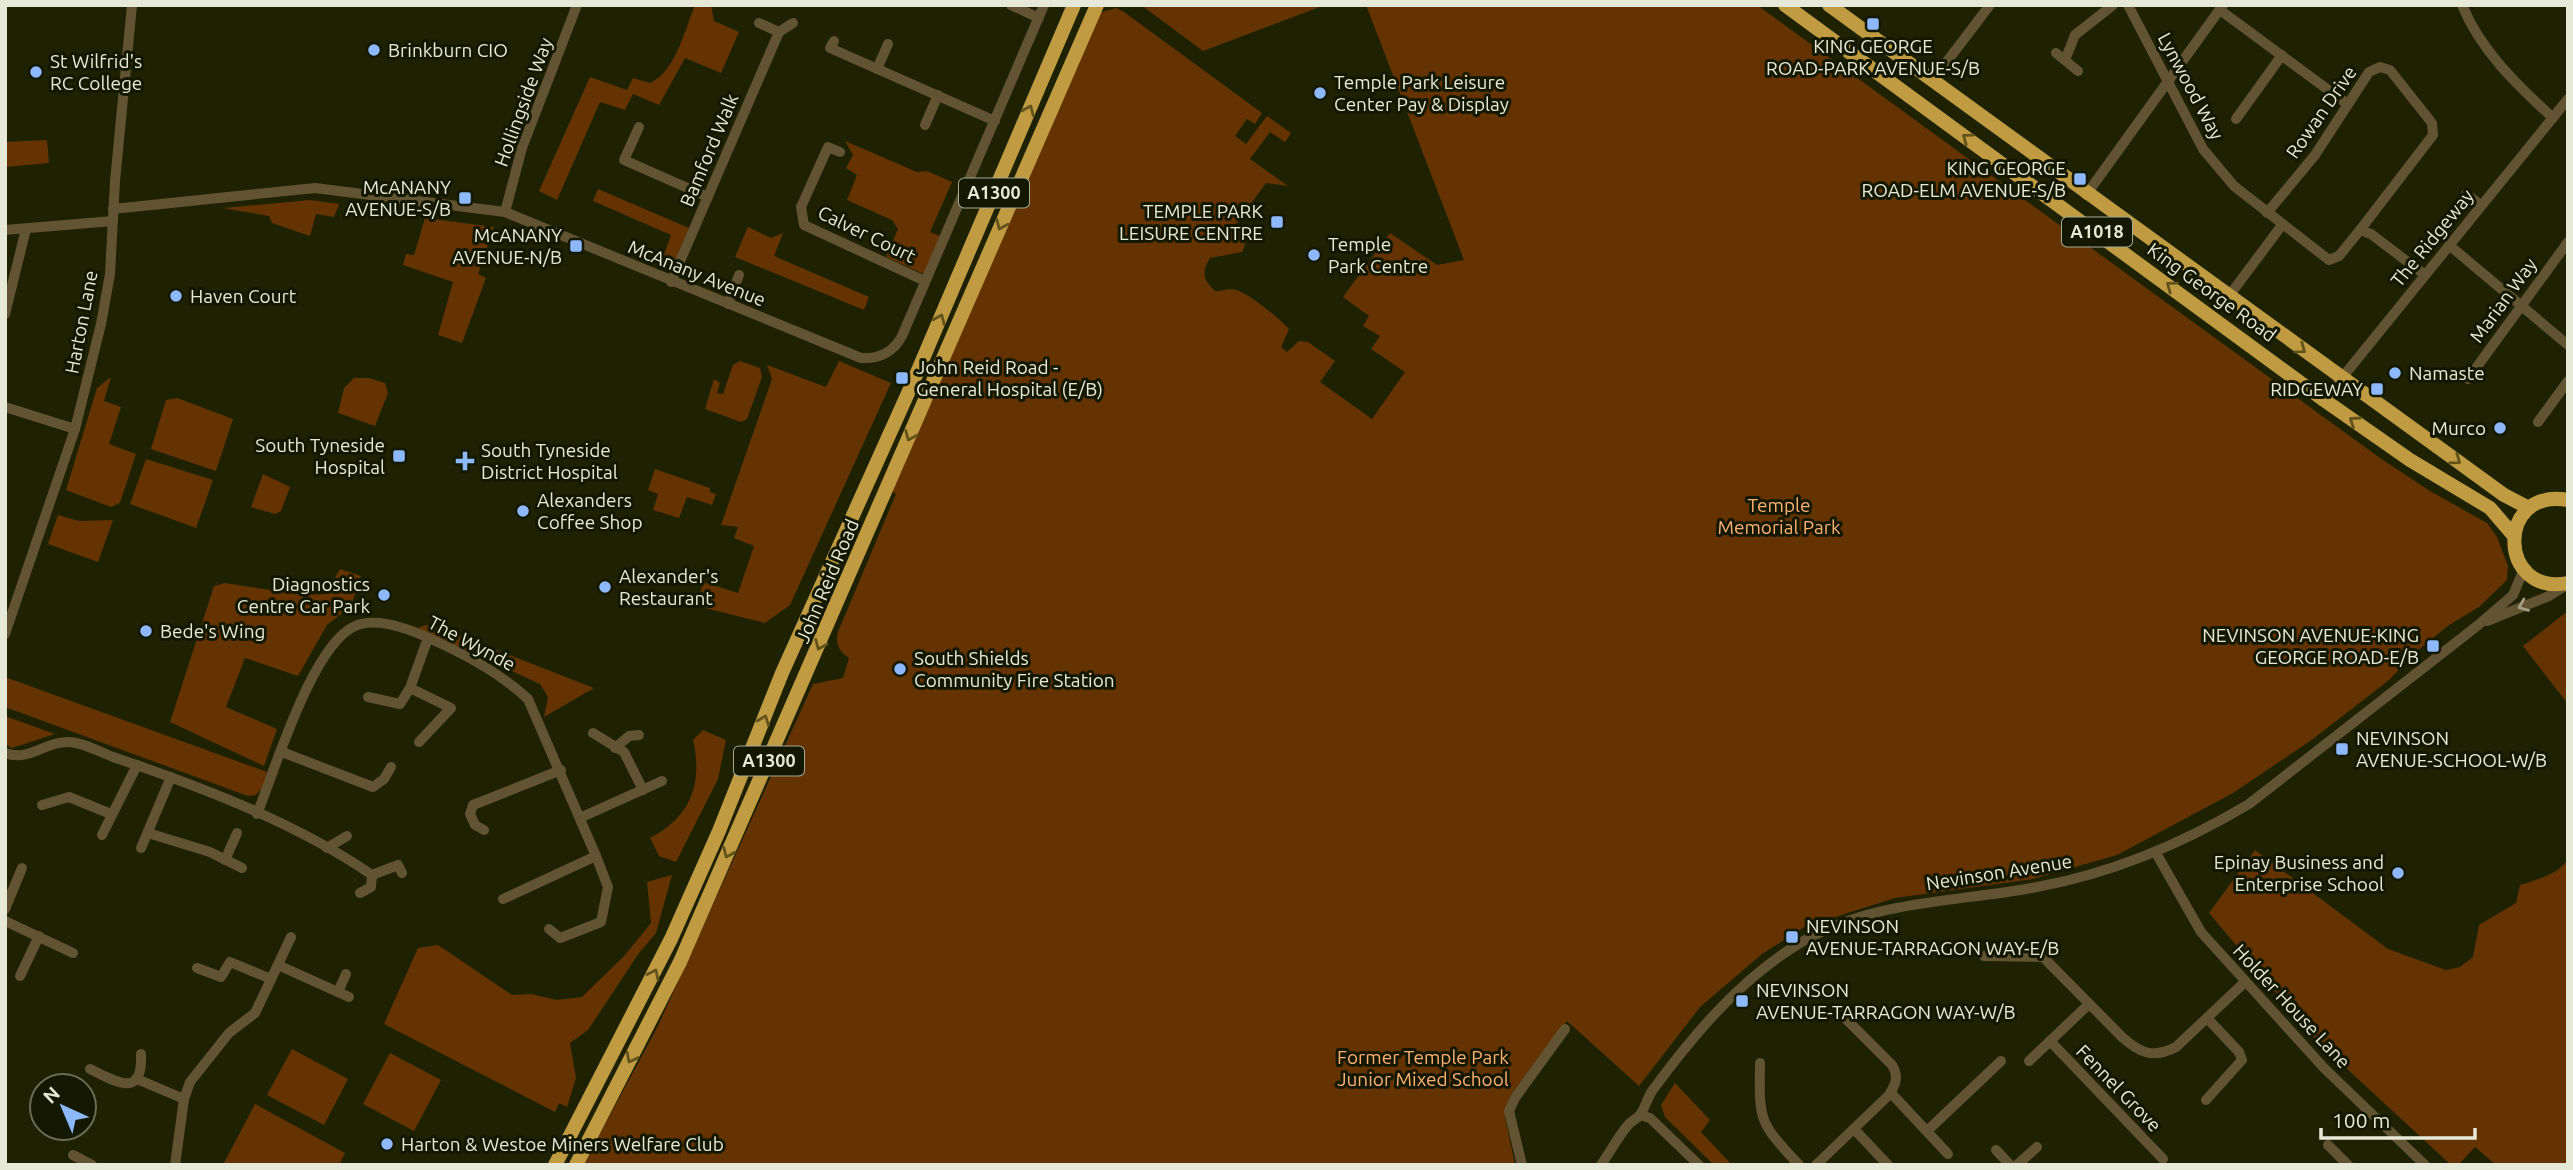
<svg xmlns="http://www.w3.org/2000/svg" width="2573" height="1170" font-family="Ubuntu,sans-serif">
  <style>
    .green { fill: #643301 }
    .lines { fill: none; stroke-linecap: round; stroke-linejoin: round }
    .minor { stroke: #625332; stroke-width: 10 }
    .highway { stroke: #c09b41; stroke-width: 14 }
    .oneway { stroke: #62531d }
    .oneway2 { stroke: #a49e84 }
    .poi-dot { fill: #8db9fc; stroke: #151800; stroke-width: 2.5 }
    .labels { text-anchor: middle; stroke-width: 6; stroke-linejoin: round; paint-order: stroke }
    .shield { fill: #151800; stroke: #a7aa96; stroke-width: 2 }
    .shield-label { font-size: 18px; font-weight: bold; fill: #e6e9d7 }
    .poi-label { font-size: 19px; fill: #e6e9d7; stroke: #151800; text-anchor: start }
    .street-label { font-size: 19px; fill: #e6e9d7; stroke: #151800 }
    .park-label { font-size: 19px; fill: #fcb075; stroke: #151800 }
  </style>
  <rect width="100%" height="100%" fill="#1e2203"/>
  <!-- green -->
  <g class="green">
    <path d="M 695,5 L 711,5 L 714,21 L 739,32 L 721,73 L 685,58 L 659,105 L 633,94 L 625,110 L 600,102 L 557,200 L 539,191 L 590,77 L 627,90 L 633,78 L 650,83 C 676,71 685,29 695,5 Z"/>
    <polygon points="1141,5 1325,5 1203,51"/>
    <path d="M 1366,5 L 1757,5 L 2380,458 L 2430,491 L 2487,523 L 2497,537 L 2508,566 L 2507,580 L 2479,607 L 2449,625 L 2417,651 L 2389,680 L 2313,739 L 2233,793 L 2117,855 L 2033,879 L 1895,898 L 1804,927 L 1762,954 L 1700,1007 L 1639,1086 L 1567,1021 L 1512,1093 L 1505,1117 L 1515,1165 L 583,1165 L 657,1028 L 813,684 L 843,678 L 849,658 C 839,651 835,644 838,632 L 896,494 L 892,491 L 1099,13 L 1116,8 L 1124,12 L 1262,113 L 1255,124 L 1247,119 L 1235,136 L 1246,144 L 1267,116 L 1291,133 L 1285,142 L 1270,132 L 1250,159 L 1288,186 L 1266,183 L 1236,224 C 1247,232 1248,240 1242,252 L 1210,258 C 1201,272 1203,280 1215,291 C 1221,292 1226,289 1232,289 C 1244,289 1280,319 1289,329 L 1281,347 L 1287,352 L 1299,341 L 1308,342 L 1335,361 L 1320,382 L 1372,419 L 1405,372 L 1371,349 L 1380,336 L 1363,326 L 1369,316 L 1343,297 L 1390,233 L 1437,265 L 1464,260 Z"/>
    <polygon points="47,140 49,163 5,167 5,142"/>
    <polygon points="845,141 917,172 927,171 952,182 930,232 940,236 924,274 886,257 898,229 892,220 847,200 857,175 846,168 853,155"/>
    <polygon points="598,189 689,228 671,270 660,265 671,235 593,201"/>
    <polygon points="310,200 339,204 334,217 316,214 310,236 272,223 269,216 223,208"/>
    <polygon points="425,218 494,227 478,274 486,278 462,343 438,335 453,282 403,265 406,254 414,255"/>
    <polygon points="748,227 771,238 783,233 774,256 869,297 864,310 735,257"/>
    <polygon points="740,361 760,368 762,377 747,419 741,422 705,409 714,379 720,383 717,393 723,394 733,365"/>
    <polygon points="839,361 891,383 790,605 765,623 705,608 699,598 703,582 738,593 754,546 734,538 738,527 721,525 772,379 767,365 826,387"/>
    <polygon points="111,377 104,401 121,407 109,444 136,454 120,503 111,507 66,490 97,388"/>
    <polygon points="354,378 369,378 385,383 388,393 375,426 338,413 344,388"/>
    <polygon points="177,398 233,419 216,471 151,449 166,400"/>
    <polygon points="146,459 213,480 196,528 130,504"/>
    <polygon points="655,469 710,488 710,492 716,494 712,505 687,497 679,518 653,510 658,494 648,490"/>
    <polygon points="263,474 290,487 281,511 275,514 251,507"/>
    <polygon points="58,515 79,521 113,520 98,562 48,544"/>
    <polygon points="340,569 361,576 351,606 327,625 298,676 245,658 226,707 277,729 264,766 170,722 214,586 225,583 303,595 326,594"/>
    <polygon points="2568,611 2568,704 2523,646"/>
    <polygon points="425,625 443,629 594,688 544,717 548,697 540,684 418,628"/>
    <polygon points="5,677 267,772 263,787 256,795 248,796 5,707"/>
    <polygon points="5,716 55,734 12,748 5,744"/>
    <path d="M 703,730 L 726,740 L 718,779 L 676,862 L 659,856 L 650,838 C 691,817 703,783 693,740 Z"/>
    <path d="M 2255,850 L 2388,949 L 2446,970 L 2460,967 L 2473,957 L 2479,925 L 2516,903 L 2520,885 C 2536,880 2559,874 2568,859 L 2568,1165 L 2496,1165 L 2475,1147 L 2458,1165 L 2451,1165 L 2317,1041 L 2209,913 Z"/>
    <polygon points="672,875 656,933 639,953 588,1030 570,1043 576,1078 567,1107 559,1103 555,1112 384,1024 418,948 438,945 512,995 531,994 557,1000 582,997 625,955 651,923 647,882"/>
    <polygon points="292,1049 348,1079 324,1125 267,1095"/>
    <polygon points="390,1053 441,1080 414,1131 363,1104"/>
    <polygon points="1675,1083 1710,1120 1701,1132 1732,1165 1714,1165 1665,1117 1661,1105"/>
    <polygon points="255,1104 345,1153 339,1165 223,1165"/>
  </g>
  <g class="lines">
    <!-- minor -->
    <g class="minor">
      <polyline points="1011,5 1039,18"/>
      <polyline points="2128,5 2203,149 2234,186 2329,260 2339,256 2360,230 2371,234 2425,275"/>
      <path d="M 2462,5 C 2481,51 2517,85 2553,118"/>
      <polyline points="2220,10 2346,103"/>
      <polyline points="759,23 779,32 793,23"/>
      <polyline points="834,41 830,48 995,121"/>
      <polyline points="2056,53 2078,71"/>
      <polyline points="2065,60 2075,35 2113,5"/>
      <polyline points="877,69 888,44"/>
      <polyline points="1932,81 1990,5"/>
      <polyline points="2236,119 2282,55"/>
      <polyline points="925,125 938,95"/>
      <polyline points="639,127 624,160 708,197"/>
      <polyline points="840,152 828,147 801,207 804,225 925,281"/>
      <polyline points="2466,194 2481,205"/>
      <polyline points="2086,195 2223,5"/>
      <path d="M 113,209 L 315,188 L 505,212 L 861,358 C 879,359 893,353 902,336 L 1044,5"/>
      <polyline points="505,212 522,148 577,5"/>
      <polyline points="2267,213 2315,155 2369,72 2380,67 2390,70 2432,123 2433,135 2360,230"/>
      <polyline points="5,230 113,221"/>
      <polyline points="2449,245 2568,345"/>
      <polyline points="671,282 779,32"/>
      <polyline points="2229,296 2282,225"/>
      <polyline points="728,304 739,275"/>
      <polyline points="5,314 26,229"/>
      <polyline points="2468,379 2568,242"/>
      <polyline points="2324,400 2568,99"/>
      <polyline points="5,407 75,429"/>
      <polyline points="2538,422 2568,381"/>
      <polyline points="2487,621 2549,596 2568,584"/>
      <polyline points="5,634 75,429 101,324 110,274 115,181 132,5"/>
      <polyline points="410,688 451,708 419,742"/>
      <polyline points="368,697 400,704 410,688 428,638"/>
      <polyline points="593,733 624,752 643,790"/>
      <polyline points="615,748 629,736 639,735"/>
      <polyline points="282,752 373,787 384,779 391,767"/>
      <path d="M 5,753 C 29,762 44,742 67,742 C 80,741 100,752 113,757 C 199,786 297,823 372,875 L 398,865 L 402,873"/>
      <polyline points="42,805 69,797 111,814"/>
      <path d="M 257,814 C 275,770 312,645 355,626 C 378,616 412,630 433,640 C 467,655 501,674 528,699 L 596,856"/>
      <polyline points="582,817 662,781"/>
      <polyline points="484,830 475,825 470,814 473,805 561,770"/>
      <polyline points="148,833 210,852 242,868"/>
      <polyline points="102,835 137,765"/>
      <polyline points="141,848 171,777"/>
      <polyline points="327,848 347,836"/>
      <polyline points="2156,853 2201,932 2324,1068 2425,1165"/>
      <polyline points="225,860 237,833"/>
      <polyline points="360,893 371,887 372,875"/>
      <polyline points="503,899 596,856 608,887 601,922 560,938 549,929"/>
      <polyline points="5,909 22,868"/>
      <polyline points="5,921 73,953"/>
      <path d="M 1984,956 L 2043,957 L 2122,1037 C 2140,1053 2153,1059 2176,1047 L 2245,982"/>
      <polyline points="278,965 349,997"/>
      <polyline points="197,968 221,977 230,962 271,979"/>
      <polyline points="20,976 39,936"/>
      <polyline points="338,992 346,974"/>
      <polyline points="2050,1041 2163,1159"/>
      <polyline points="2029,1061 2089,1004"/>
      <path d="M 1760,1063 C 1759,1122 1759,1122 1799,1165"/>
      <path d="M 90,1069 C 115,1081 143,1100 141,1054"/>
      <polyline points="137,1079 184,1099"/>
      <polyline points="1891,1093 1948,1154"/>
      <polyline points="2206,1100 2242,1060 2239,1052 2207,1018"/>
      <polyline points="1640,1115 1650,1118 1699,1165"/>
      <polyline points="1854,1129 1888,1165"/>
      <polyline points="1927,1131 2001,1061"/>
      <polyline points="2328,1145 2348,1165"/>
      <polyline points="1996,1150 2010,1165"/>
      <polyline points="73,1155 92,1165"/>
      <polyline points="175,1165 184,1099 190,1082 229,1033 255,1013 291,937"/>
      <polyline points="1522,1165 1509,1111 1515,1098 1565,1029"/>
      <path d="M 1601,1165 C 1610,1152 1618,1137 1628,1125 C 1631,1121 1637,1119 1640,1115 C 1645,1108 1647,1099 1652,1091 C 1692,1037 1735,985 1792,948 C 1867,899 1954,903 2037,887 C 2114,873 2182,844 2249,804 L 2477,626 L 2513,595 L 2524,569"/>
      <path d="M 1816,1165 L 1889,1095 C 1896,1084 1899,1077 1892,1065 L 1835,1008"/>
      <polyline points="2017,1165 2037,1147"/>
    </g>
    <!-- highway -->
    <g class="highway">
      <polyline points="1785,5 2324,400 2410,460 2490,508 2514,536"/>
      <polyline points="1829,5 2504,495 2529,508"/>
      <path d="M 2568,500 C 2495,487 2498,597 2568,583"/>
      <polyline points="555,1165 671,939 719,831 782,673 913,382 1074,5"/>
      <polyline points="576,1165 680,962 1097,5"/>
    </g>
  </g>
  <!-- one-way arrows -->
  <defs><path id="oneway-chevron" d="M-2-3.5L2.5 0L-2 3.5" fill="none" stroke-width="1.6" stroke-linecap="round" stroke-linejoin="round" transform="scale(1.75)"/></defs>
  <g class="oneway">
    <use href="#oneway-chevron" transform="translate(1029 110) rotate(-67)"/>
    <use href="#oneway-chevron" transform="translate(1967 138) rotate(-144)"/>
    <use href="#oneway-chevron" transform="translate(1001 225) rotate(114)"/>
    <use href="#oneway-chevron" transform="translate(2171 286) rotate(-144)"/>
    <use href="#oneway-chevron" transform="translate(940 319) rotate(-67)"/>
    <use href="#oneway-chevron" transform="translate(2301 349) rotate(36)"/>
    <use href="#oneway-chevron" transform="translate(2354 421) rotate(-145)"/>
    <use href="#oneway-chevron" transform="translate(910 436) rotate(113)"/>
    <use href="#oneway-chevron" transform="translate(2456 460) rotate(36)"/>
    <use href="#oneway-chevron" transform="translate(820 645) rotate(113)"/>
    <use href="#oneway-chevron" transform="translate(764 720) rotate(-69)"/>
    <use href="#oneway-chevron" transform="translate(728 853) rotate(114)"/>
    <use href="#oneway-chevron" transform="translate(654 974) rotate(-64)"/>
    <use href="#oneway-chevron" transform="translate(631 1058) rotate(117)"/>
  </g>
  <use class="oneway2" href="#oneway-chevron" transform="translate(2523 606) rotate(158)"/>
  <!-- markers -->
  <g class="poi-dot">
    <rect x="1866" y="17" width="14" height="14" rx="3.5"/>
    <circle cx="374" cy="50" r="7"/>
    <circle cx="36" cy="72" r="7"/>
    <circle cx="1320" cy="93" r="7"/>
    <rect x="2073" y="172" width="14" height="14" rx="3.5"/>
    <rect x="458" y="191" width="14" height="14" rx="3.5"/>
    <rect x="1270" y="215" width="14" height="14" rx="3.5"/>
    <rect x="569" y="239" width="14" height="14" rx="3.5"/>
    <circle cx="1314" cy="255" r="7"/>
    <circle cx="176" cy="296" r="7"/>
    <circle cx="2395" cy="373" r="7"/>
    <rect x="895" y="371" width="14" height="14" rx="3.5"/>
    <rect x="2370" y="382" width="14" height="14" rx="3.5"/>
    <circle cx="2500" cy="428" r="7"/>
    <rect x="392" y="449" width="14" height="14" rx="3.5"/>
    <path d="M461.5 450.5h7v7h7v7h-7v7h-7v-7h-7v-7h7z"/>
    <circle cx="523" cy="511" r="7"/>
    <circle cx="605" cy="587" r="7"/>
    <circle cx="384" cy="595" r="7"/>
    <circle cx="146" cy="631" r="7"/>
    <rect x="2426" y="639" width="14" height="14" rx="3.5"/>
    <circle cx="900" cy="669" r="7"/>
    <rect x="2335" y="742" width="14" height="14" rx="3.5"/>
    <circle cx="2398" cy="873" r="7"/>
    <rect x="1785" y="930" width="14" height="14" rx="3.5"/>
    <rect x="1735" y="994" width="14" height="14" rx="3.5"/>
    <circle cx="387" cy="1144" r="7"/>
  </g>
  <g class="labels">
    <!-- shield labels -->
    <g class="shield">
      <rect x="959" y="178.5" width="70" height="29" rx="5"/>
      <rect x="2062" y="217.5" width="70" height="29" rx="5"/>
      <rect x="734" y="746.5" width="70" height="29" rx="5"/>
    </g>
    <g class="shield-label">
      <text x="994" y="199">A1300</text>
      <text x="2097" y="238">A1018</text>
      <text x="769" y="767">A1300</text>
    </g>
    <!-- poi labels -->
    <g class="poi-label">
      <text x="1873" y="53" text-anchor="middle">KING GEORGE<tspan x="1873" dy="22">ROAD-PARK AVENUE-S/B</tspan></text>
      <text x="388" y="57">Brinkburn CIO</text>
      <text x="50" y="68">St Wilfrid's<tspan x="50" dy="22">RC College</tspan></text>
      <text x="1334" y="89">Temple Park Leisure<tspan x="1334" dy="22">Center Pay &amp; Display</tspan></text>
      <text x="2066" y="175" text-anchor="end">KING GEORGE<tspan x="2066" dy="22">ROAD-ELM AVENUE-S/B</tspan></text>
      <text x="451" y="194" text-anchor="end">McANANY<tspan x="451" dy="22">AVENUE-S/B</tspan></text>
      <text x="1263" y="218" text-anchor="end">TEMPLE PARK<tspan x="1263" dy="22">LEISURE CENTRE</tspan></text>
      <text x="562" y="242" text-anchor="end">McANANY<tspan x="562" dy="22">AVENUE-N/B</tspan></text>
      <text x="1328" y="251">Temple<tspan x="1328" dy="22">Park Centre</tspan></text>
      <text x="190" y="303">Haven Court</text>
      <text x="916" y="374">John Reid Road -<tspan x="916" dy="22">General Hospital (E/B)</tspan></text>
      <text x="2409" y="380">Namaste</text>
      <text x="2363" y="396" text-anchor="end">RIDGEWAY</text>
      <text x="2486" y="435" text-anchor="end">Murco</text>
      <text x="385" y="452" text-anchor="end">South Tyneside<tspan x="385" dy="22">Hospital</tspan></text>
      <text x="481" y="457">South Tyneside<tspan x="481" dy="22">District Hospital</tspan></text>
      <text x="537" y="507">Alexanders<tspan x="537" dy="22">Coffee Shop</tspan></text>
      <text x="619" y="583">Alexander's<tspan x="619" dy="22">Restaurant</tspan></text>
      <text x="370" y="591" text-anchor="end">Diagnostics<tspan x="370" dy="22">Centre Car Park</tspan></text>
      <text x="160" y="638">Bede's Wing</text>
      <text x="2419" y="642" text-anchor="end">NEVINSON AVENUE-KING<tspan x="2419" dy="22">GEORGE ROAD-E/B</tspan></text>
      <text x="914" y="665">South Shields<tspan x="914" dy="22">Community Fire Station</tspan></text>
      <text x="2356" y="745">NEVINSON<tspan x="2356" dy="22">AVENUE-SCHOOL-W/B</tspan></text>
      <text x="2384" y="869" text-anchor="end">Epinay Business and<tspan x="2384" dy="22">Enterprise School</tspan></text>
      <text x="1806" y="933">NEVINSON<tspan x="1806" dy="22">AVENUE-TARRAGON WAY-E/B</tspan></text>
      <text x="1756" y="997">NEVINSON<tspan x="1756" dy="22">AVENUE-TARRAGON WAY-W/B</tspan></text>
      <text x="401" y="1151">Harton &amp; Westoe Miners Welfare Club</text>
    </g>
    <!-- street labels -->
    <g class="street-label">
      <text transform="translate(2191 86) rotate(62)" y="7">Lynwood Way</text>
      <text transform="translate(523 102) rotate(-70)" y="7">Hollingside Way</text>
      <text transform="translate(2321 112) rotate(-55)" y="7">Rowan Drive</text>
      <text transform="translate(709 150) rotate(-67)" y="7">Bamford Walk</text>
      <text transform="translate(867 234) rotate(26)" y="7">Calver Court</text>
      <text transform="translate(2432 238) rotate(-51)" y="7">The Ridgeway</text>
      <text transform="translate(697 273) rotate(22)" y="7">McAnany Avenue</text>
      <text transform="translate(2212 292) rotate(36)" y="7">King George Road</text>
      <text transform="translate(2503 300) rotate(-54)" y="7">Marian Way</text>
      <text transform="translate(81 322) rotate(-79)" y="7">Harton Lane</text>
      <text transform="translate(827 581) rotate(-67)" y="7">John Reid Road</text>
      <text transform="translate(472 643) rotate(28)" y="7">The Wynde</text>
      <text transform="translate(1999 872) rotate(-9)" y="7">Nevinson Avenue</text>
      <text transform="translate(2292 1006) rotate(47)" y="7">Holder House Lane</text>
      <text transform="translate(2119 1088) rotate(46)" y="7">Fennel Grove</text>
    </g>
    <!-- park labels -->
    <g class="park-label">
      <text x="1779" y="512">Temple<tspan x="1779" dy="22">Memorial Park</tspan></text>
      <text x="1423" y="1064">Former Temple Park<tspan x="1423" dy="22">Junior Mixed School</tspan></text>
    </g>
  </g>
  <!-- border -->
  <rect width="2573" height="1170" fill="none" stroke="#e6e9d7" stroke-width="14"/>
  <!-- north arrow -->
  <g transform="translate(63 1107) rotate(316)"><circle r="33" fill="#151800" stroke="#696c56" stroke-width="2"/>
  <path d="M0-5L12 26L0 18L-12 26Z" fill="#8db9fc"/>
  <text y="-10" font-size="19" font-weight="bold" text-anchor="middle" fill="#e6e9d7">N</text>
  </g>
  <!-- scale -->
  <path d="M2321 1128v10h154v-10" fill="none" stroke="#e6e9d7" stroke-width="3.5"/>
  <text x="2332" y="1128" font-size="21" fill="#e6e9d7" stroke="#151800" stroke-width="5" paint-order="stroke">100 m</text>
</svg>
